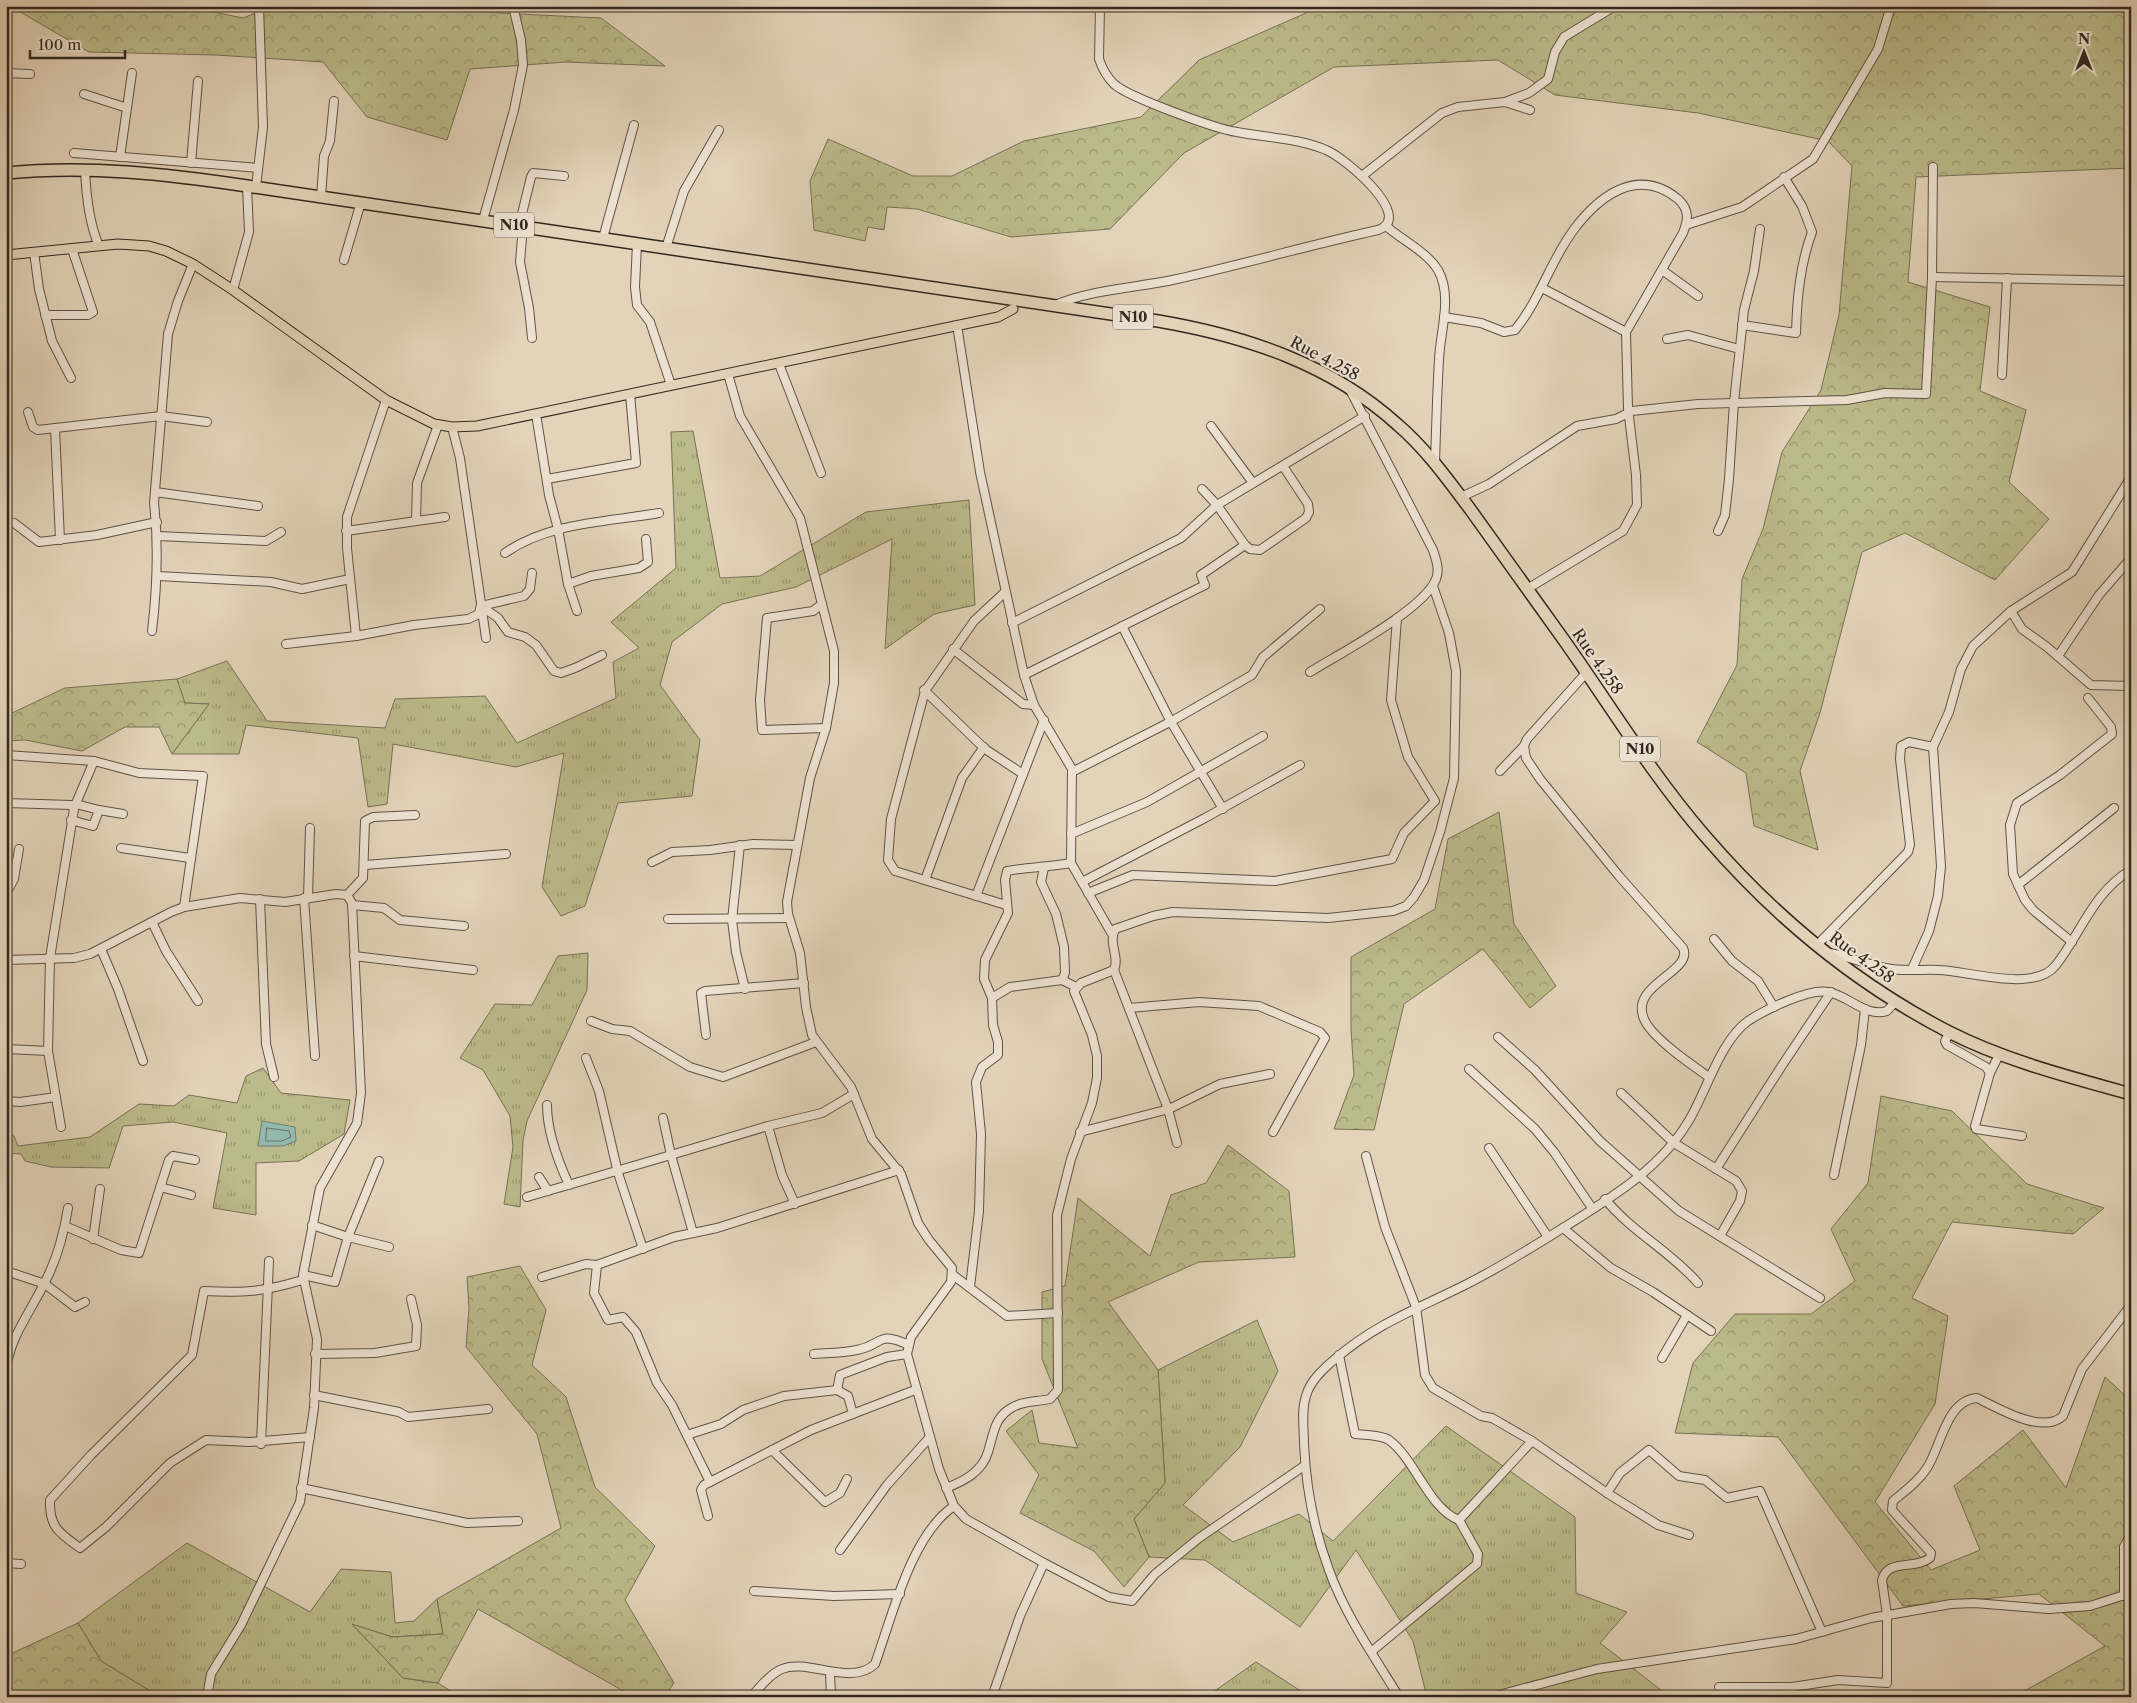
<svg xmlns="http://www.w3.org/2000/svg" width="2137" height="1703" font-family="'Libre Caslon Text',serif">
  <style>
    .grass { fill: url(#grass-tufts); stroke: #767154 }
    .forest { fill: url(#forest-crowns); stroke: #767154 }
    .water { fill: #95b8ac; stroke: #6d7e73 }
    .lines { fill: none; stroke-linecap: round; stroke-linejoin: round }
    .shore { stroke: #647065; stroke-width: 1 }
    .minor-casing { stroke: #5e5345; stroke-width: 10 }
    .major-casing { stroke: #32281e; stroke-width: 11 }
    .highway-casing { stroke: #32281e; stroke-width: 14 }
    .minor { stroke: #ede2d2; stroke-width: 8 }
    .major { stroke: #e3d3b9; stroke-width: 9 }
    .highway { stroke: #e3d3b9; stroke-width: 11 }
    .labels { text-anchor: middle; stroke-width: 4.5; stroke-linejoin: round; paint-order: stroke }
    .shield { fill: #ede2d2; stroke: #6a6054; stroke-width: 1 }
    .shield-label { font-size: 15px; font-weight: bold; fill: #32281e }
    .street-label { font-size: 16px; fill: #32281e; stroke: #ede2d2 }
  </style>
  <defs>
    <pattern id="grass-tufts" width="24" height="20" patternUnits="userSpaceOnUse" patternTransform="scale(1.25)"><rect width="24" height="20" fill="#bbba8a"/><path d="M3 7l-1-3M5 7V3M7 7l1-3M15 17l-1-3M17 17v-4M19 17l1-3" fill="none" stroke="#999770"/></pattern>
    <pattern id="forest-crowns" width="20" height="18" patternUnits="userSpaceOnUse" patternTransform="scale(1.25)"><rect width="20" height="18" fill="#bbba8a"/><path d="M2 6a3 3 0 1 1 6 0M12 15a3 3 0 1 1 6 0" fill="none" stroke="#999770"/></pattern>
  </defs>
  <rect width="100%" height="100%" fill="#e3d3b9"/>
  <filter id="stains"><feTurbulence type="fractalNoise" baseFrequency=".004" numOctaves="4"/><feColorMatrix values="0 0 0 0 .2 0 0 0 0 .09 0 0 0 0 .02 0 0 0 .5 -.17"/></filter>
  <radialGradient id="worn" r=".72"><stop offset=".6" stop-color="#630" stop-opacity="0"/><stop offset="1" stop-color="#630" stop-opacity=".3"/></radialGradient>
  <!-- grass -->
  <g class="grass">
    <polygon points="693,431 720,578 760,576 866,512 969,500 975,605 934,614 885,649 892,539 796,587 722,604 672,642 660,685 700,740 692,796 618,803 585,906 561,916 542,887 564,753 516,767 393,744 387,804 368,807 358,738 246,725 239,754 172,754 209,704 184,703 177,679 227,661 267,721 385,728 395,699 485,696 517,743 616,698 613,662 639,648 611,622 676,568 671,432"/>
    <polygon points="588,953 587,990 527,1121 523,1140 520,1207 504,1204 513,1147 510,1116 483,1070 460,1058 495,1004 532,1005 558,956"/>
    <polygon points="263,1068 281,1093 350,1100 344,1134 299,1161 256,1163 256,1215 213,1208 227,1133 173,1122 123,1126 109,1168 51,1167 25,1161 21,1154 6,1153 6,1135 14,1136 18,1146 90,1137 139,1104 174,1106 189,1095 237,1103 246,1076"/>
    <polygon points="1257,1320 1278,1371 1240,1447 1183,1505 1233,1542 1299,1514 1333,1541 1446,1426 1575,1517 1576,1593 1627,1612 1600,1643 1661,1690 1657,1697 1427,1697 1413,1641 1356,1550 1300,1627 1205,1560 1149,1557 1134,1519 1165,1483 1158,1370"/>
    <polygon points="187,1543 310,1612 341,1569 391,1572 395,1623 414,1621 437,1599 443,1634 392,1637 353,1625 403,1678 438,1683 460,1697 160,1697 101,1661 78,1623"/>
    <polygon points="1256,1662 1310,1697 1206,1697"/>
  </g>
  <!-- forest -->
  <g class="forest">
    <polygon points="10,6 184,6 243,18 273,6 476,6 479,12 601,18 665,66 566,62 470,69 447,140 367,117 323,62 216,55 89,52"/>
    <polygon points="1322,6 2131,6 2131,168 1916,177 1908,282 1990,307 1980,391 2026,410 2009,482 2049,519 1995,580 1905,533 1862,552 1820,713 1800,771 1818,850 1754,826 1746,773 1697,742 1737,665 1742,579 1763,529 1782,452 1821,390 1839,315 1852,166 1828,141 1698,113 1555,95 1498,60 1334,67 1184,153 1110,229 1011,237 917,209 887,207 884,230 868,227 865,241 814,230 810,181 828,139 913,176 952,176 1024,141 1141,117 1199,60"/>
    <polygon points="177,679 185,703 209,704 172,754 159,727 125,727 82,751 25,740 6,741 6,713 12,713 65,688"/>
    <polygon points="1499,812 1514,924 1556,986 1530,1008 1483,949 1404,1004 1374,1130 1334,1129 1354,1075 1351,1029 1351,957 1435,909 1448,839"/>
    <polygon points="1881,1096 1952,1111 2027,1184 2104,1208 2073,1234 1952,1222 1912,1298 1948,1316 1935,1404 1875,1502 1931,1570 1980,1550 1954,1486 2023,1430 2066,1488 2105,1377 2131,1401 2131,1472 2126,1502 2131,1501 2131,1697 2020,1697 2017,1695 2105,1646 2039,1594 1903,1606 1778,1437 1675,1433 1693,1363 1735,1314 1811,1314 1855,1281 1831,1229 1868,1183"/>
    <polygon points="1228,1145 1289,1191 1295,1257 1199,1262 1108,1302 1158,1370 1165,1483 1134,1519 1149,1557 1124,1587 1094,1551 1020,1513 1039,1475 1006,1431 1032,1410 1039,1443 1078,1448 1042,1359 1042,1292 1065,1286 1078,1198 1150,1256 1171,1195 1206,1183"/>
    <polygon points="520,1266 546,1310 532,1365 566,1397 595,1487 655,1546 625,1600 674,1683 664,1697 634,1697 478,1609 438,1683 403,1678 352,1624 392,1637 443,1634 437,1599 561,1528 537,1434 466,1347 469,1308 467,1277"/>
    <polygon points="78,1623 101,1661 160,1697 6,1697 6,1656"/>
  </g>
  <!-- water -->
  <polygon class="water" points="262,1121 295,1127 296,1141 283,1146 258,1146"/>
  <g class="lines">
    <!-- shore -->
    <polygon class="shore" points="267,1128 289,1131 291,1137 282,1141 266,1141"/>
    <defs>
      <g id="minor">
        <polyline points="6,73 30,74"/>
        <polyline points="84,94 127,108"/>
        <polyline points="1505,102 1529,93 1548,79 1555,52 1564,37 1615,6"/>
        <polyline points="74,153 258,168"/>
        <polyline points="120,157 132,73"/>
        <polyline points="191,163 198,81"/>
        <path d="M 85,169 C 86,194 89,223 99,246"/>
        <polyline points="1362,176 1442,113 1458,107 1505,102 1530,110"/>
        <polyline points="256,187 263,127 259,6"/>
        <polyline points="321,197 324,156 330,141 334,101"/>
        <polyline points="483,220 514,110 523,65 521,40 513,6"/>
        <polyline points="1686,225 1742,207 1813,159 1878,49 1891,6"/>
        <polyline points="519,226 531,177 533,173 564,176"/>
        <polyline points="523,226 520,262 529,308 532,338"/>
        <path d="M 1386,226 C 1402,240 1427,252 1438,270 C 1453,297 1440,331 1439,360 C 1437,394 1436,429 1435,463"/>
        <polyline points="603,238 634,125"/>
        <polyline points="637,244 635,287 637,305 650,322 671,385"/>
        <polyline points="666,248 684,191 719,130"/>
        <polyline points="34,252 39,289 52,341 71,378"/>
        <polyline points="344,260 361,202"/>
        <polyline points="1662,270 1698,296"/>
        <polyline points="1932,277 2131,281"/>
        <polyline points="1542,288 1626,332"/>
        <polyline points="233,290 249,232 247,186"/>
        <path d="M 1055,305 C 1093,289 1137,288 1177,279 C 1244,264 1310,245 1378,230 C 1416,217 1344,157 1326,150 C 1298,138 1268,138 1237,132 C 1216,129 1128,97 1114,84 C 1107,77 1102,68 1099,59 L 1100,6"/>
        <polyline points="45,315 88,315 93,312 72,249"/>
        <path d="M 1444,317 L 1481,323 L 1504,332 L 1515,330 C 1540,300 1551,259 1575,228 C 1601,194 1639,167 1678,199 C 1690,210 1688,220 1683,233 L 1626,332 L 1628,408 L 1636,475 L 1637,505 L 1623,531 L 1527,589"/>
        <polyline points="957,325 980,472 1024,675 1034,705 1072,769 1071,863 1112,934"/>
        <path d="M 1742,325 L 1796,333 C 1797,298 1800,265 1812,232 L 1802,206 L 1784,177"/>
        <polyline points="1667,339 1688,335 1739,349"/>
        <polyline points="779,364 821,473"/>
        <polyline points="728,374 740,416 800,518 834,651 834,683 826,728 810,778 787,902 788,914 800,953 806,1007 812,1035 851,1087 872,1139 901,1174 918,1223 929,1240 952,1268 951,1282 911,1337 907,1354 939,1469 954,1506 966,1519 1044,1563 1109,1597 1132,1601 1155,1574 1199,1538 1304,1466"/>
        <polyline points="2002,375 2007,278"/>
        <polyline points="28,412 33,427 38,430 161,416 207,422"/>
        <polyline points="536,414 549,495 558,529 568,584 577,611"/>
        <polyline points="1211,426 1253,483"/>
        <polyline points="452,427 460,458 486,638"/>
        <polyline points="55,428 60,540"/>
        <polyline points="547,479 636,463 630,394"/>
        <polyline points="1202,489 1217,505 1245,545 1250,549 1260,550 1306,518 1309,512 1308,504 1283,466"/>
        <polyline points="155,492 258,506"/>
        <polyline points="1461,497 1489,484 1577,426 1616,419 1632,411 1698,404 1847,400 1885,393 1926,394 1932,277 1933,167"/>
        <polyline points="416,520 417,483 438,425"/>
        <polyline points="14,523 39,542 97,535 157,522"/>
        <polyline points="346,531 445,517"/>
        <polyline points="1718,531 1725,515 1729,479 1734,402 1744,310 1754,271 1760,229"/>
        <polyline points="158,536 266,541 281,532"/>
        <path d="M 505,553 C 549,522 608,522 659,513"/>
        <polyline points="158,576 271,582 302,589 350,579"/>
        <polyline points="568,584 591,576 639,568 648,562 646,539"/>
        <polyline points="1005,592 974,621 925,691 891,819 888,860 895,871 1006,905"/>
        <polyline points="822,604 813,611 767,618 760,700 762,730 826,728"/>
        <polyline points="481,606 498,618 508,632 525,637 536,645 554,671 561,673 575,668 602,655"/>
        <polyline points="481,606 524,596 530,589 532,573"/>
        <polyline points="2011,611 2022,629 2047,647 2091,685 2131,686"/>
        <polyline points="6,614 7,616"/>
        <polyline points="1012,623 1181,538 1217,505 1365,416"/>
        <polyline points="1122,626 1171,722 1223,809"/>
        <path d="M 152,631 C 157,588 159,547 154,503 L 168,334 L 178,301 L 193,264"/>
        <polyline points="356,636 347,548 347,517 386,400"/>
        <polyline points="286,644 356,636 414,625 468,619 479,614 480,608"/>
        <polyline points="953,649 1023,704 1034,705"/>
        <polyline points="2058,656 2099,595 2131,558"/>
        <path d="M 1310,672 C 1339,654 1425,609 1436,579 C 1440,569 1436,560 1433,550 L 1351,392"/>
        <path d="M 1586,673 L 1527,739 L 1524,746 L 1526,758 L 1540,779 L 1619,876 L 1683,948 C 1694,972 1629,984 1644,1019 C 1652,1038 1692,1065 1709,1077"/>
        <polyline points="1024,675 1205,585 1201,575 1245,545"/>
        <polyline points="924,690 985,749 1023,774"/>
        <polyline points="6,755 94,761 139,773 203,776 184,907"/>
        <polyline points="1500,771 1524,746"/>
        <polyline points="1072,772 1172,721 1252,675 1263,657 1320,609"/>
        <polyline points="6,803 71,805 74,809 50,958 48,1051 61,1127"/>
        <polyline points="74,808 94,761"/>
        <polyline points="99,810 123,814"/>
        <polyline points="71,820 93,826 99,810 76,804"/>
        <polyline points="1071,834 1147,802 1263,736"/>
        <polyline points="740,845 732,920 736,952 745,989"/>
        <polyline points="121,848 190,858"/>
        <polyline points="652,862 672,852 710,850 753,844 797,845"/>
        <polyline points="365,865 506,854"/>
        <polyline points="1044,868 1041,882 1056,914 1064,947 1065,973 1062,980"/>
        <polyline points="925,880 962,778 984,747"/>
        <polyline points="1082,882 1205,818 1300,765"/>
        <polyline points="2018,885 2114,808"/>
        <polyline points="1088,893 1133,875 1275,881 1392,859 1404,833 1435,801 1408,757 1391,700 1397,618"/>
        <polyline points="6,894 14,879 19,849"/>
        <polyline points="347,895 363,878 365,821 373,817 415,815"/>
        <polyline points="976,896 1044,720"/>
        <polyline points="304,898 315,1056"/>
        <polyline points="308,898 310,828"/>
        <polyline points="260,899 266,1044 274,1077"/>
        <polyline points="352,905 384,908 400,920 464,926"/>
        <polyline points="668,919 789,918"/>
        <polyline points="152,922 166,951 198,1001"/>
        <polyline points="1714,939 1732,961 1758,981 1774,1007"/>
        <polyline points="2072,942 2033,910 2025,900 2013,874 2010,825 2017,803 2060,775 2112,734 2111,727 2088,698"/>
        <polyline points="1817,945 1908,852 1910,845 1900,759 1901,746 1909,742 1933,747"/>
        <polyline points="101,949 118,989 143,1061"/>
        <path d="M 1830,953 C 1849,957 1867,964 1885,968 C 1903,972 1921,969 1939,970 C 1969,971 2035,993 2056,965 C 2081,933 2094,891 2131,870"/>
        <polyline points="354,956 473,970"/>
        <polyline points="6,960 74,958 90,954 171,912 184,907 240,898 285,902 336,894 347,895 352,903 361,1093 357,1123 320,1188 303,1275 317,1339 314,1408 300,1502 241,1625 211,1674 207,1697"/>
        <polyline points="1912,969 1929,931 1938,896 1941,866 1933,747 1949,712 1961,669 1973,646 2011,611 2072,572 2131,477"/>
        <polyline points="1114,970 1168,1109 1177,1143"/>
        <path d="M 992,998 L 984,979 L 985,960 L 1008,913 L 1005,880 L 1007,871 C 1028,867 1049,867 1071,863"/>
        <polyline points="1129,1008 1199,1002 1259,1006 1320,1032 1325,1038 1273,1132"/>
        <polyline points="591,1021 612,1029 630,1031 690,1067 723,1077 816,1042"/>
        <polyline points="1950,1032 1945,1041 1947,1045 1986,1067 1990,1073 1975,1126 1976,1129 2022,1136"/>
        <polyline points="706,1035 701,993 705,991 804,983"/>
        <polyline points="1498,1037 1535,1070 1600,1141 1679,1211 1820,1298"/>
        <polyline points="6,1049 48,1051"/>
        <polyline points="586,1058 599,1091 618,1173 643,1249"/>
        <polyline points="1469,1069 1535,1129 1554,1152 1592,1208"/>
        <polyline points="1990,1073 1999,1055"/>
        <polyline points="1621,1093 1674,1143 1736,1181 1742,1191 1740,1201 1720,1236"/>
        <polyline points="6,1101 20,1102 56,1097"/>
        <path d="M 547,1105 C 547,1132 558,1161 569,1185"/>
        <polyline points="663,1118 671,1155 768,1126 822,1113 854,1094"/>
        <polyline points="768,1126 782,1175 795,1204"/>
        <polyline points="1080,1132 1169,1109 1220,1084 1270,1074"/>
        <polyline points="1489,1148 1548,1237"/>
        <polyline points="1366,1156 1385,1227 1416,1307 1425,1375 1433,1388 1481,1416 1492,1418 1532,1441"/>
        <polyline points="379,1161 348,1237 389,1247"/>
        <polyline points="1716,1169 1781,1067 1831,992"/>
        <polyline points="1834,1175 1861,1045 1865,1009"/>
        <polyline points="539,1177 548,1191"/>
        <polyline points="160,1187 191,1195"/>
        <polyline points="527,1197 671,1155 693,1233"/>
        <path d="M 1605,1199 C 1632,1232 1670,1251 1698,1283"/>
        <polyline points="65,1226 121,1250 139,1253 169,1160 173,1156 195,1160"/>
        <polyline points="1563,1228 1611,1268 1653,1292 1711,1331"/>
        <polyline points="93,1239 100,1189"/>
        <polyline points="597,1265 594,1293 608,1320 623,1317 636,1332 657,1383 672,1405 710,1482"/>
        <polyline points="6,1271 45,1284 75,1307 85,1302"/>
        <polyline points="303,1275 335,1282 348,1237 312,1225"/>
        <polyline points="953,1275 1007,1316 1058,1313"/>
        <polyline points="542,1277 586,1264 597,1265 674,1237 717,1228 899,1170"/>
        <path d="M 299,1281 C 262,1292 242,1293 204,1291 L 192,1355 L 91,1455 L 50,1500 C 49,1527 59,1533 80,1548 L 106,1527 L 170,1463 L 206,1440 L 250,1442 L 310,1437"/>
        <polyline points="970,1287 979,1211 981,1134 976,1082 982,1067 998,1055 998,1042 993,1025 992,998 1010,987 1062,980 1076,987"/>
        <polyline points="315,1354 375,1353 416,1346 417,1325 411,1299"/>
        <path d="M 814,1354 C 828,1353 843,1353 857,1350 C 884,1345 876,1330 909,1345"/>
        <path d="M 1339,1355 L 1355,1434 C 1364,1435 1381,1435 1389,1440 C 1415,1459 1429,1509 1459,1520"/>
        <polyline points="1662,1358 1687,1315"/>
        <path d="M 6,1371 C 9,1338 31,1311 45,1282 C 57,1259 64,1233 68,1208"/>
        <polyline points="837,1390 840,1375 887,1357 907,1354"/>
        <polyline points="314,1395 399,1412 408,1417 488,1409"/>
        <polyline points="687,1435 721,1424 743,1410 784,1396 837,1390 848,1396 853,1414"/>
        <polyline points="261,1444 269,1261"/>
        <polyline points="772,1450 825,1502 840,1493 847,1479"/>
        <polyline points="301,1488 467,1523 518,1521"/>
        <path d="M 946,1488 C 964,1481 982,1472 988,1452 C 994,1433 994,1417 1013,1407 C 1025,1400 1037,1402 1050,1399 L 1058,1390 L 1057,1215 L 1071,1159 L 1092,1103 L 1097,1078 L 1097,1056 L 1092,1035 L 1074,991 L 1081,983 L 1114,970 C 1120,957 1108,944 1115,929 L 1153,916 L 1173,912 L 1328,918 L 1393,911 L 1406,906 L 1414,897 L 1424,880 L 1440,832 L 1454,778 L 1456,671 L 1449,633 L 1433,586"/>
        <polyline points="1607,1493 1620,1473 1649,1450 1679,1476 1705,1480 1727,1498 1760,1491 1822,1632"/>
        <polyline points="708,1516 701,1490 704,1485 811,1430 915,1390"/>
        <polyline points="840,1550 887,1485 930,1437"/>
        <polyline points="6,1563 21,1564"/>
        <polyline points="754,1591 834,1596 900,1594"/>
        <polyline points="2124,1596 2124,1547 2131,1534"/>
        <polyline points="1371,1652 1477,1564 1478,1554 1459,1520 1532,1441 1607,1493 1658,1525 1689,1535"/>
        <polyline points="830,1672 831,1697"/>
        <path d="M 1719,1687 L 1792,1687 L 1838,1680 L 1887,1683 L 1887,1615 L 1882,1580 C 1888,1558 1915,1570 1930,1558 L 1931,1553 L 1892,1510 L 1893,1501 C 1905,1491 1918,1482 1927,1468 C 1941,1447 1946,1400 1977,1398 C 1998,1408 2042,1435 2063,1416 L 2082,1369 L 2131,1305"/>
        <path d="M 751,1697 C 760,1687 770,1674 782,1669 C 807,1658 851,1687 875,1664 C 892,1617 911,1535 954,1506"/>
        <polyline points="992,1697 1020,1616 1044,1563"/>
        <path d="M 1399,1697 C 1374,1656 1345,1615 1329,1570 C 1314,1530 1306,1487 1304,1444 C 1304,1429 1301,1411 1306,1396 C 1310,1381 1323,1369 1335,1359 C 1377,1323 1417,1309 1465,1285 C 1499,1268 1531,1248 1563,1228 C 1609,1199 1659,1170 1688,1122 C 1706,1093 1720,1041 1748,1021 C 1765,1010 1809,988 1828,992 C 1848,995 1866,1018 1887,1011 L 1896,1001"/>
        <polyline points="1491,1697 1597,1669 1796,1639 1871,1618 1951,1604 1974,1603 2049,1609 2090,1606 2131,1593"/>
      </g>
      <polyline id="major" points="6,255 118,244 149,246 166,251 193,264 233,290 386,400 434,424 452,427 477,426 998,317 1013,309"/>
      <path id="highway" d="M 6,173 C 88,165 167,174 247,186 L 1158,321 C 1246,336 1331,364 1398,425 C 1426,449 1448,480 1470,509 C 1502,554 1534,598 1566,643 C 1611,707 1653,776 1705,836 C 1773,915 1856,984 1949,1032 C 2006,1061 2070,1077 2131,1094"/>
    </defs>
    <!-- minor casing -->
    <use href="#minor" class="minor-casing"/>
    <!-- major casing -->
    <use href="#major" class="major-casing"/>
    <!-- highway casing -->
    <use href="#highway" class="highway-casing"/>
    <!-- minor -->
    <use href="#minor" class="minor"/>
    <!-- major -->
    <use href="#major" class="major"/>
    <!-- highway -->
    <use href="#highway" class="highway"/>
  </g>
  <g class="labels">
    <!-- shield labels -->
    <g class="shield">
      <rect x="494" y="212.5" width="40" height="25" rx="4"/>
      <rect x="1113" y="304.5" width="40" height="25" rx="4"/>
      <rect x="1620" y="736.5" width="40" height="25" rx="4"/>
    </g>
    <g class="shield-label">
      <text x="514" y="230">N10</text>
      <text x="1133" y="322">N10</text>
      <text x="1640" y="754">N10</text>
    </g>
    <!-- street labels -->
    <g class="street-label">
      <text transform="translate(1325 358) rotate(28)" y="6">Rue 4.258</text>
      <text transform="translate(1598 661) rotate(55)" y="6">Rue 4.258</text>
      <text transform="translate(1862 957) rotate(36)" y="6">Rue 4.258</text>
    </g>
  </g>
  <!-- margin -->
  <rect width="2137" height="1703" fill="none" stroke="#e3d3b9" stroke-width="25"/>
  <rect x="8" y="8" width="2122" height="1688" fill="none" stroke="#32281e" stroke-width="2.5"/>
  <rect x="12" y="12" width="2112" height="1678" fill="none" stroke="#32281e"/>
  <!-- north arrow -->
  <g transform="translate(2084 52)" stroke="#ede2d2" stroke-width="4" paint-order="stroke">
  <path d="M0-4L9 19L0 12L-9 19Z" fill="#32281e"/>
  <text y="-8" font-size="14" font-weight="bold" text-anchor="middle" fill="#32281e">N</text>
  </g>
  <!-- scale -->
  <path d="M30 50v8h95v-8" fill="none" stroke="#32281e" stroke-width="2.5"/>
  <text x="38" y="50" font-size="15" fill="#32281e" stroke="#ede2d2" stroke-width="4" paint-order="stroke">100 m</text>
  <rect width="100%" height="100%" filter="url(#stains)"/>
  <rect width="100%" height="100%" fill="url(#worn)"/>
</svg>
